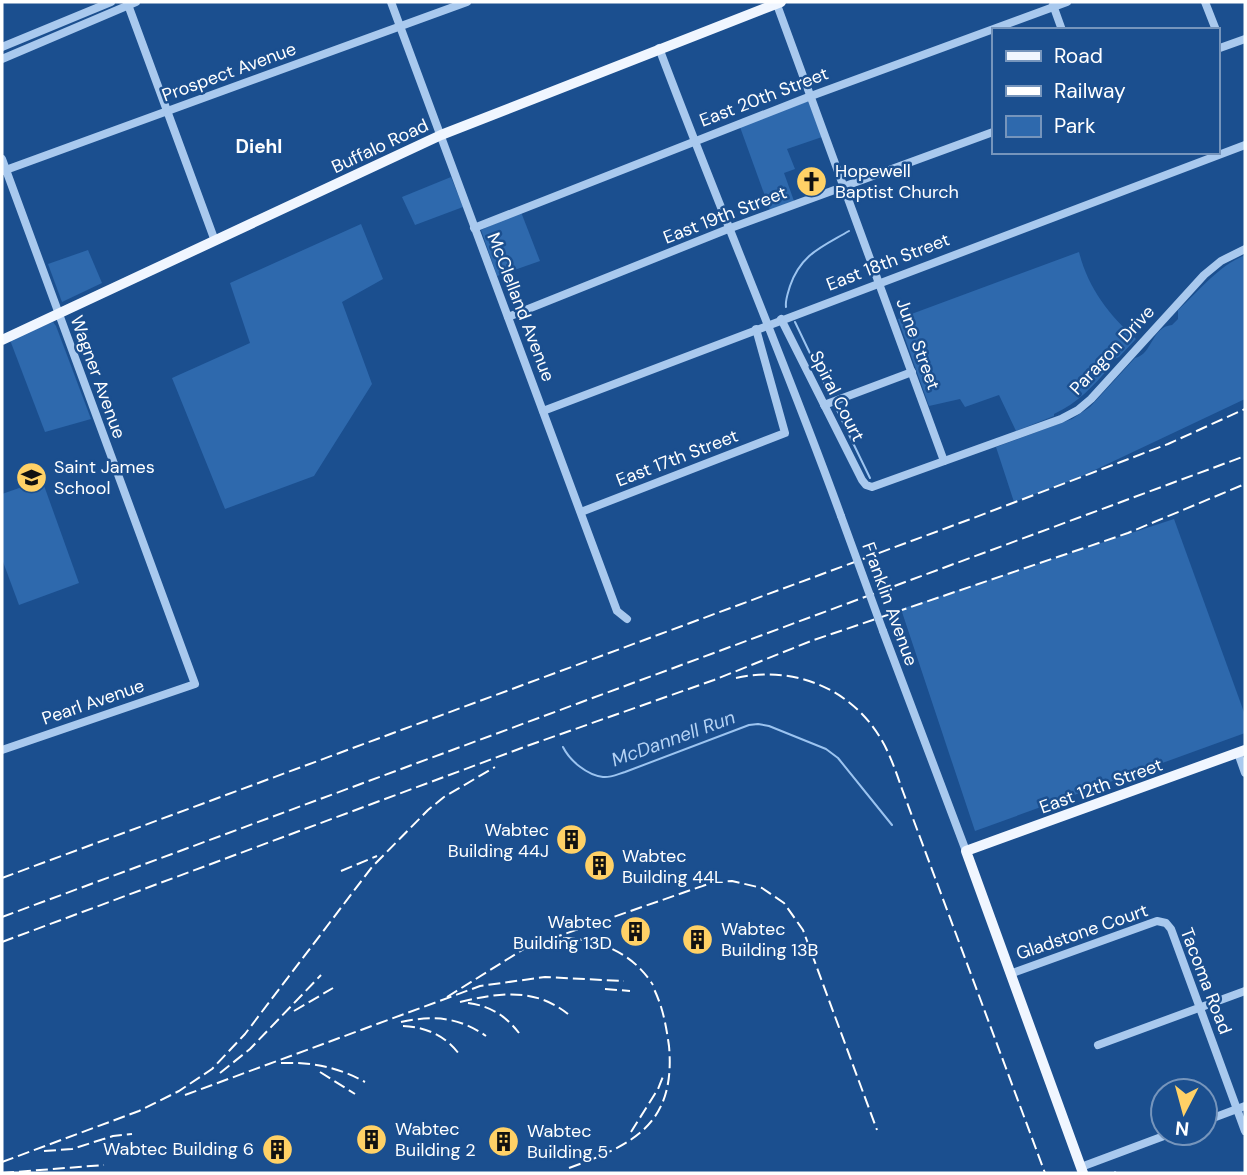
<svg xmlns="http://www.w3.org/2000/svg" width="1247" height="1175" font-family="'DM Sans',sans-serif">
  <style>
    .green { fill: #2e69ad }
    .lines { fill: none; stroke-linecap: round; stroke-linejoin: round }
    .stream { stroke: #9cc4f0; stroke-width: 2 }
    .minor { stroke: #a9c9ee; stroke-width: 8 }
    .major { stroke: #f0f6ff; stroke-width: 10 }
    .rail { stroke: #fff; stroke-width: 2; stroke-dasharray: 12 5; stroke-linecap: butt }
    .minor-bridge { stroke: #a9c9ee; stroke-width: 8 }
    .labels { text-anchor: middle; stroke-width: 5; stroke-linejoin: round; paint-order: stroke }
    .street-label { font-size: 18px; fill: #fff; stroke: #1b4f8f }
    .poi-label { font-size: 18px; fill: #fff; stroke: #1b4f8f; text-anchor: start }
    .neighbourhood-label { font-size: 19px; font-weight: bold; fill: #fff; stroke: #1b4f8f }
    .water-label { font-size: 19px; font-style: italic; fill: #b5d3f5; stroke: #1b4f8f }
  </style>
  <rect width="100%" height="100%" fill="#1b4f8f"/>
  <!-- green -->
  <g class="green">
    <polygon points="808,101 822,137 787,149 795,169 784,173 794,201 770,210 740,127"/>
    <polygon points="451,177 463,207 415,225 402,197"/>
    <polygon points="521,212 540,261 497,276 481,230"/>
    <polygon points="361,224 383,279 342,302 372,384 314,476 225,509 172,378 250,343 230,283"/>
    <polygon points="88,250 102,283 62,302 48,264"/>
    <path d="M 1079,252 C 1088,288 1109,315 1136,339 L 1119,357 L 1110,361 L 1111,366 C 1093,386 1078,403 1054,414 L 1054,416 L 1016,431 L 999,395 L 965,407 L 960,399 L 929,406 L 898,319 Z"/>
    <path d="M 1245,255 L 1245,399 L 1080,477 L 1014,502 L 996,447 L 1072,419 L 1090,407 L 1135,358 C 1153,354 1151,327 1172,325 L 1178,319 L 1178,310 C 1200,290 1217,267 1245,255 Z"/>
    <polygon points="53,322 56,326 91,419 45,432 10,340"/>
    <polygon points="42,480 79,583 19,605 2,559 2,494"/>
    <polygon points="1174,519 1245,715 1245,733 975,831 901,609"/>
  </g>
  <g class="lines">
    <!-- stream -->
    <g class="stream">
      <path d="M 786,307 C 785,300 788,293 790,286 C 801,254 822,247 849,231"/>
      <polyline points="795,322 828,391"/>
      <polyline points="837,410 870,478"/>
      <path d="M 563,747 C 570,761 587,775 603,777 C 610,778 618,774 625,772 L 749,725 L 758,724 L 769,726 L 826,749 L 838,758 L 892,825"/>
      <polyline points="1115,1172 1116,1173"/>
    </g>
    <!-- minor -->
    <g class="minor">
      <polyline points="127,2 215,241"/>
      <polyline points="391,2 617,611 627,619"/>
      <polyline points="776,2 944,461"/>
      <polyline points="1205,2 1216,30"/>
      <polyline points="1053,5 1062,30"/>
      <polyline points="2,47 111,2"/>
      <path d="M 659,48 C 718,205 784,359 841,516"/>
      <polyline points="1217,49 1245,39"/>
      <polyline points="2,59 136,2"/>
      <polyline points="2,159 195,684 2,750"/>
      <polyline points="3,171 467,2"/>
      <polyline points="474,228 811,96 1067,2"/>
      <polyline points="508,317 728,229 993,132"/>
      <polyline points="781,319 862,480 866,485 872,487 1061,419 1078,410 1091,399 1204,275 1221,261 1245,249"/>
      <polyline points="824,405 912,372"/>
      <polyline points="543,411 1245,145"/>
      <polyline points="581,512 785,433 756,329"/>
      <polyline points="883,631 966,851"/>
      <polyline points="1238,753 1245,773"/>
      <polyline points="1010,974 1157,921 1166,923 1171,929 1245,1131"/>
      <polyline points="1098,1045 1245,991"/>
      <polyline points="1205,1121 1245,1106"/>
      <polyline points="1081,1167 1172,1133"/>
    </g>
    <!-- major -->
    <g class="major">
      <polyline points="2,340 441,135 781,2"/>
      <polyline points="1083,1173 966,851 1245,750"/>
    </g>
    <!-- rail -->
    <g class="rail">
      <path d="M 736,678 C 793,665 851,688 881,739 C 890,754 896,772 902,789 L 1045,1173"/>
      <polyline points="341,871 377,856"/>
      <polyline points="2,878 968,520 1168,444 1245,409"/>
      <polyline points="2,917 1245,456"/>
      <path d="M 563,938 C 599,939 633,953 653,985"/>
      <polyline points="2,942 527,746 714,680 811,641 1128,533 1245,484"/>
      <polyline points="605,989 630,991"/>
      <polyline points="447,997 527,947 714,882 732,881 762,888 784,903 803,930 877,1130"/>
      <path d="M 460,1002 C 499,993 534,987 568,1014"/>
      <path d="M 468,1003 C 490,1006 505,1015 519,1033"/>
      <polyline points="294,1011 333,988"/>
      <path d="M 401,1022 C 433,1015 459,1017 486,1036"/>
      <path d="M 403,1026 C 426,1027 446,1036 459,1054"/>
      <path d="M 281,1063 C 312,1062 338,1067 365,1082"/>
      <polyline points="320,1072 355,1094"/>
      <polyline points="220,1073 250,1049 321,975"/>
      <polyline points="185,1095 480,986 545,977 624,981"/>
      <polyline points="631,1132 658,1089 664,1074"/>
      <polyline points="44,1151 72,1149 113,1136 132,1134"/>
      <polyline points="2,1162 139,1111 179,1091 212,1069 245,1034 372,867 428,810 444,797 495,767"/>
      <path d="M 569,1168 C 633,1145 676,1124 669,1046 C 666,1025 663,1008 654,989"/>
      <polyline points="2,1173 104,1165"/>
    </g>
    <!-- minor-bridge -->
    <polyline class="minor-bridge" points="841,516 883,631"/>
  </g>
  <!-- icons -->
  <defs>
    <symbol id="church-disc" viewBox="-11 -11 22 22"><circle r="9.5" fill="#ffd166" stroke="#1b4f8f"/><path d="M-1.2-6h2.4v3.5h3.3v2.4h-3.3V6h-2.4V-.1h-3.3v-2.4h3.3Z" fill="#111"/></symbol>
    <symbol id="school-disc" viewBox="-11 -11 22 22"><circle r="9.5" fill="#ffd166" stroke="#1b4f8f"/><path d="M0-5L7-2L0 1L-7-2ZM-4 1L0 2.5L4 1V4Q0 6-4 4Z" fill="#111"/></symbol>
    <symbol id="building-disc" viewBox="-11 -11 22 22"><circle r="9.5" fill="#ffd166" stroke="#1b4f8f"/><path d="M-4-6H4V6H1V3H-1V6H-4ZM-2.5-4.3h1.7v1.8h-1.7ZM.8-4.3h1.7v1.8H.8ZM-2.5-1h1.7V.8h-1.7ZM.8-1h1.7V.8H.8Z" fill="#111"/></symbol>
  </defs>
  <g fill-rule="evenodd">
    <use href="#church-disc" x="794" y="164" width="35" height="35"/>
    <use href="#school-disc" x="14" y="460" width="35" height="35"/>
    <use href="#building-disc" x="554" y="822" width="35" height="35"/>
    <use href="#building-disc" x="582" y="848" width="35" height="35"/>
    <use href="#building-disc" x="618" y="914" width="35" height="35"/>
    <use href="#building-disc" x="680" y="922" width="35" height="35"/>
    <use href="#building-disc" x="354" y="1122" width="35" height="35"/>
    <use href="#building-disc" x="486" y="1124" width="35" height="35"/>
    <use href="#building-disc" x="260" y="1132" width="35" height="35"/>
  </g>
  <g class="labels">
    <!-- street labels -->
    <g class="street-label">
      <text transform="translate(229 72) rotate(-20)" y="6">Prospect Avenue</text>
      <text transform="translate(764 97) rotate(-21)" y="6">East 20th Street</text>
      <text transform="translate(380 146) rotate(-25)" y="6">Buffalo Road</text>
      <text transform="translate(725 215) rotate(-21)" y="6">East 19th Street</text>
      <text transform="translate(888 262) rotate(-21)" y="6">East 18th Street</text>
      <text transform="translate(521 307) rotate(69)" y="6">McClelland Avenue</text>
      <text transform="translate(918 344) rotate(70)" y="6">June Street</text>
      <text transform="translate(1112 350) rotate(-47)" y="6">Paragon Drive</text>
      <text transform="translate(98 377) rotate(70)" y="6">Wagner Avenue</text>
      <text transform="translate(837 396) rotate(63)" y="6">Spiral Court</text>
      <text transform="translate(677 458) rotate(-21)" y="6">East 17th Street</text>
      <text transform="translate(890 604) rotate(70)" y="6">Franklin Avenue</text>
      <text transform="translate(93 702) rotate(-19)" y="6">Pearl Avenue</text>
      <text transform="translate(1101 786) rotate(-20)" y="6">East 12th Street</text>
      <text transform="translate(1082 932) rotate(-19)" y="6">Gladstone Court</text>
      <text transform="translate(1206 981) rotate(69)" y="6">Tacoma Road</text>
    </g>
    <!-- poi labels -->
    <g class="poi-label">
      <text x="835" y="177">Hopewell<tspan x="835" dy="21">Baptist Church</tspan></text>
      <text x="54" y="473">Saint James<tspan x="54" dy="21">School</tspan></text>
      <text x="549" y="836" text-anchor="end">Wabtec<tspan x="549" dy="21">Building 44J</tspan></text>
      <text x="622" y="862">Wabtec<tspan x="622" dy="21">Building 44L</tspan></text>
      <text x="612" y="928" text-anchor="end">Wabtec<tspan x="612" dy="21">Building 13D</tspan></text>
      <text x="721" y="935">Wabtec<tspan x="721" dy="21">Building 13B</tspan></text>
      <text x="395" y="1135">Wabtec<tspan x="395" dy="21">Building 2</tspan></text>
      <text x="527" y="1137">Wabtec<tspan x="527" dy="21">Building 5</tspan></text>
      <text x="254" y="1155" text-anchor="end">Wabtec Building 6</text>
    </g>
    <!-- neighbourhood labels -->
    <g class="neighbourhood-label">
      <text x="259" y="153">Diehl</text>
    </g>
    <!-- water labels -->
    <g class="water-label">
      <text transform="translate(673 738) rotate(-20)" y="7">McDannell Run</text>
    </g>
  </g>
  <!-- border -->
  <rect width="1247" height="1175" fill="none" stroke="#ffffff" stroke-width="7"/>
  <!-- legend -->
  <rect x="992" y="28" width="228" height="126" fill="#1b4f8f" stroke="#7695bc" stroke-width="2"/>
  <rect x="1006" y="51" width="35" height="10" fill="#f0f6ff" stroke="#7695bc" stroke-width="2"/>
  <text x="1054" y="63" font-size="21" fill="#ffffff">Road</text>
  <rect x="1006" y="86" width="35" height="10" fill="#ffffff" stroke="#7695bc" stroke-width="2"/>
  <text x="1054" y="98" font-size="21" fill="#ffffff">Railway</text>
  <rect x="1006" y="116" width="35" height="21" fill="#2e69ad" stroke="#7695bc" stroke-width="2"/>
  <text x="1054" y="133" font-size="21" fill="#ffffff">Park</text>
  <!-- north arrow -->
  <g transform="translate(1184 1112) rotate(186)"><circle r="33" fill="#1b4f8f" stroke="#7695bc" stroke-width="2"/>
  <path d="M0-5L12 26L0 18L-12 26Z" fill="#ffd166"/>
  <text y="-10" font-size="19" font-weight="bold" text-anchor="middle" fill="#ffffff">N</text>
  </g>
</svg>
